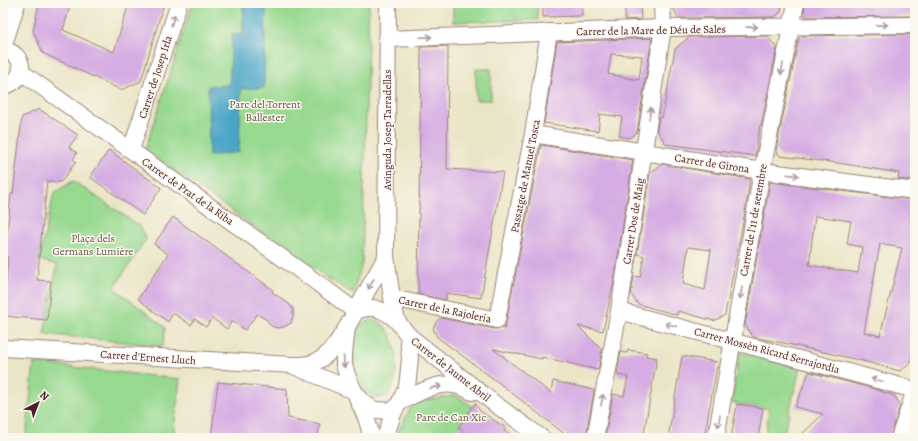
<svg xmlns="http://www.w3.org/2000/svg" width="918" height="441" font-family="Alegreya,serif">
  <style>
    .green { fill: #98d990; stroke: #717c5e }
    .water { fill: #48a5c7; stroke: #496279 }
    .building { fill: #d5ace3; fill-rule: evenodd }
    .lines { fill: none; stroke-linecap: round; stroke-linejoin: round }
    .street-casing { stroke: #9a8279; stroke-width: 18 }
    .street { stroke: #fff; stroke-width: 16 }
    .oneway { stroke: #ae9aa0 }
    .labels { text-anchor: middle; stroke-width: 3; stroke-linejoin: round; paint-order: stroke }
    .street-label { font-size: 11px; fill: #4a1f2b; stroke: #fbf7ec }
    .park-label { font-size: 11px; fill: #615749; stroke: #fbf7ec }
  </style>
  <rect width="100%" height="100%" fill="#fbf7ec"/>
  <filter id="ink" filterUnits="userSpaceOnUse"><feTurbulence type="fractalNoise" baseFrequency=".025" numOctaves="2"/><feDisplacementMap in="SourceGraphic" scale="8" xChannelSelector="R" yChannelSelector="G"/><feConvolveMatrix kernelMatrix="1 2 1 2 8 2 1 2 1" color-interpolation-filters="sRGB"/></filter>
  <filter id="wash" filterUnits="userSpaceOnUse"><feTurbulence type="fractalNoise" baseFrequency=".012" numOctaves="4" result="noise"/><feDisplacementMap in="SourceGraphic" scale="16" xChannelSelector="R" yChannelSelector="G"/><feGaussianBlur stdDeviation="0.9" result="paint"/><feColorMatrix in="noise" values="0 0 0 0 0 0 0 0 0 0 0 0 0 0 0 0 0 1.4 0 .05"/><feComposite in="paint" operator="in"/></filter>
  <g filter="url(#wash)">
    <rect width="100%" height="100%" fill="#ebe5c7"/>
    <!-- green -->
    <g class="green">
      <polygon points="193,3 369,3 362,264 353,293 330,280 145,150"/>
      <polygon points="453,3 537,3 538,20 453,22"/>
      <rect x="476" y="69" width="15" height="31"/>
      <polygon points="73,181 140,226 146,239 114,288 165,327 163,346 44,334 57,265 39,260 54,193"/>
      <path d="M 370,320 C 403,320 404,395 380,398 C 375,398 372,396 369,394 C 353,383 352,361 354,343 C 355,338 356,331 360,326 C 362,323 366,322 370,320 Z"/>
      <polygon points="739,352 800,368 783,438 765,438 769,409 732,403"/>
      <polygon points="34,363 180,379 173,438 26,438"/>
      <polygon points="456,395 516,438 395,438 413,403"/>
    </g>
    <!-- water -->
    <polygon class="water" points="243,3 266,3 264,88 241,89 239,152 209,156 208,86 229,85 232,34 243,35"/>
    <g id="blocks">
      <!-- building -->
      <g class="building">
        <polygon points="39,3 71,3 63,30 114,52 129,3 164,3 141,81 121,90 43,53 33,31"/>
        <polygon points="543,3 582,3 582,16 543,17"/>
        <polygon points="625,3 640,3 641,19 625,20"/>
        <polygon points="672,3 782,3 781,12 774,17 678,18 672,5"/>
        <polygon points="805,3 915,3 915,16 806,17 804,14"/>
        <polygon points="915,34 915,181 898,179 899,173 838,163 780,156 776,150 799,38 801,36"/>
        <polygon points="767,36 777,48 761,126 760,125 755,156 666,144 657,130 659,117 662,118 675,49 689,37"/>
        <path d="M 652,38 L 637,132 L 630,138 L 619,136 L 622,117 L 600,114 L 598,131 L 544,123 L 557,42 ZM 611,54 L 642,56 L 639,80 L 608,74 Z"/>
        <polygon points="448,46 447,169 503,172 481,298 446,293 446,300 418,294 421,47"/>
        <polygon points="39,109 78,135 69,147 77,153 73,159 76,162 61,182 47,181 37,280 51,281 47,320 3,316 8,257 5,257 11,194 13,194 22,117"/>
        <polygon points="541,145 633,160 615,276 603,331 578,326 602,350 598,370 542,357 542,359 493,349 551,393 553,381 594,390 586,436 583,438 570,438 566,435 499,383 437,337 433,328 437,321 441,318 495,329 501,328 504,329 506,322"/>
        <polygon points="109,150 161,188 143,215 90,177"/>
        <path d="M 662,164 L 750,179 L 745,212 L 725,315 L 714,321 L 678,311 L 677,315 L 638,304 L 631,294 L 634,276 L 640,277 L 644,256 L 637,254 L 650,173 ZM 688,247 L 711,250 L 705,290 L 683,284 Z"/>
        <path d="M 770,182 L 915,200 L 915,341 L 910,364 L 900,371 L 863,361 L 788,344 L 753,337 L 745,325 ZM 815,216 L 851,221 L 847,244 L 862,247 L 858,273 L 809,265 ZM 880,244 L 902,248 L 880,336 L 864,332 Z"/>
        <polygon points="173,217 273,290 272,292 289,304 293,309 293,316 291,323 284,327 277,328 271,326 267,320 257,314 245,330 232,321 227,329 212,318 206,327 195,319 191,325 173,313 168,322 138,299 168,254 154,244"/>
        <polygon points="628,350 647,353 646,356 657,358 643,438 605,438 613,394 624,396 628,377 617,375 621,352 627,353"/>
        <polygon points="682,356 718,362 704,438 668,438"/>
        <polygon points="809,372 871,388 895,396 900,406 890,438 798,438 823,414 795,407"/>
        <polygon points="218,382 287,389 288,418 320,424 317,438 211,438"/>
        <polygon points="475,403 480,411 506,428 504,431 516,438 473,438 458,428"/>
        <polygon points="737,404 763,408 758,438 731,438"/>
      </g>
    </g>
  </g>
  <g filter="url(#ink)">
    <use href="#blocks" fill-opacity="0" stroke="#9a8279" stroke-width="1"/>
    <g class="lines">
      <defs>
        <g id="street">
          <polyline points="388,3 386,257 392,298 397,321"/>
          <polyline points="387,39 663,28 915,25"/>
          <polyline points="3,48 17,3"/>
          <path d="M 3,50 C 27,53 27,82 3,86"/>
          <polyline points="21,72 319,284 355,311"/>
          <polyline points="533,134 762,171 915,191"/>
          <polyline points="131,150 179,3"/>
          <polyline points="386,257 347,327 344,354 344,365 347,375 354,391 364,403 375,410 394,411"/>
          <polyline points="392,298 497,320 533,134 549,32"/>
          <polyline points="355,311 366,308 374,308 383,311 390,315 397,321 408,335 410,359 407,387 400,402 394,411 385,438"/>
          <polyline points="619,311 915,390"/>
          <polyline points="408,335 495,404 542,438"/>
          <path d="M 3,348 L 293,365 C 299,365 306,365 312,363 C 329,359 338,340 347,327"/>
          <polyline points="294,366 354,391"/>
          <polyline points="357,398 367,420 372,438"/>
          <path d="M 400,402 C 417,394 435,382 454,385 C 460,386 467,389 472,392"/>
          <polyline points="595,438 619,311 663,28 662,3"/>
          <polyline points="716,438 762,171 796,3"/>
          <polyline points="899,438 915,390"/>
        </g>
      </defs>
      <!-- street casing -->
      <use href="#street" class="street-casing"/>
      <!-- street -->
      <use href="#street" class="street"/>
    </g>
    <!-- one-way arrows -->
    <defs><path id="oneway-shaft" d="M-6 0H5M1.5-3L5.5 0L1.5 3" fill="none" stroke-width="1.6" stroke-linecap="round" stroke-linejoin="round"/></defs>
    <g class="oneway">
      <use href="#oneway-shaft" transform="translate(173 20) rotate(-72)"/>
      <use href="#oneway-shaft" transform="translate(882 25) rotate(-1)"/>
      <use href="#oneway-shaft" transform="translate(752 27) rotate(-1)"/>
      <use href="#oneway-shaft" transform="translate(426 37) rotate(-2)"/>
      <use href="#oneway-shaft" transform="translate(782 69) rotate(101)"/>
      <use href="#oneway-shaft" transform="translate(650 113) rotate(-81)"/>
      <use href="#oneway-shaft" transform="translate(793 175) rotate(7)"/>
      <use href="#oneway-shaft" transform="translate(371 284) rotate(119)"/>
      <use href="#oneway-shaft" transform="translate(741 293) rotate(100)"/>
      <use href="#oneway-shaft" transform="translate(671 325) rotate(-165)"/>
      <use href="#oneway-shaft" transform="translate(344 362) rotate(85)"/>
      <use href="#oneway-shaft" transform="translate(877 380) rotate(-165)"/>
      <use href="#oneway-shaft" transform="translate(436 387) rotate(-13)"/>
      <use href="#oneway-shaft" transform="translate(602 400) rotate(-79)"/>
      <use href="#oneway-shaft" transform="translate(719 421) rotate(100)"/>
    </g>
  </g>
  <g class="labels">
    <!-- street labels -->
    <g class="street-label">
      <text transform="translate(651 30) rotate(-1)" y="4">Carrer de la Mare de Déu de Sales</text>
      <text transform="translate(155 77) rotate(-72)" y="4">Carrer de Josep Irla</text>
      <text transform="translate(387 130) rotate(-90)" y="4">Avinguda Josep Tarradellas</text>
      <text transform="translate(712 163) rotate(9)" y="4">Carrer de Girona</text>
      <text transform="translate(525 176) rotate(-79)" y="4">Passatge de Manuel Tosca</text>
      <text transform="translate(188 191) rotate(35)" y="4">Carrer de Prat de la Riba</text>
      <text transform="translate(753 220) rotate(-80)" y="4">Carrer de l'11 de setembre</text>
      <text transform="translate(633 221) rotate(-81)" y="4">Carrer Dos de Maig</text>
      <text transform="translate(445 309) rotate(12)" y="4">Carrer de la Rajoleria</text>
      <text transform="translate(767 350) rotate(15)" y="4">Carrer Mossèn Ricard Serrajordia</text>
      <text transform="translate(148 357) rotate(4)" y="4">Carrer d'Ernest Lluch</text>
      <text transform="translate(451 369) rotate(38)" y="4">Carrer de Jaume Abril</text>
    </g>
    <!-- park labels -->
    <g class="park-label">
      <text x="265" y="108">Parc del Torrent<tspan x="265" dy="13">Ballester</tspan></text>
      <text x="93" y="242">Plaça dels<tspan x="93" dy="13">Germans Lumière</tspan></text>
      <text x="451" y="421">Parc de Can Xic</text>
    </g>
  </g>
  <!-- margin -->
  <rect width="918" height="441" fill="none" stroke="#fbf7ec" stroke-width="16"/>
  <!-- north arrow -->
  <g transform="translate(38 403) rotate(42)" stroke="#fbf7ec" stroke-width="3" paint-order="stroke">
  <path d="M0-3L7 15L0 10L-7 15Z" fill="#4a1f2b"/>
  <text y="-6" font-size="11" font-weight="bold" text-anchor="middle" fill="#4a1f2b">N</text>
  </g>
</svg>
